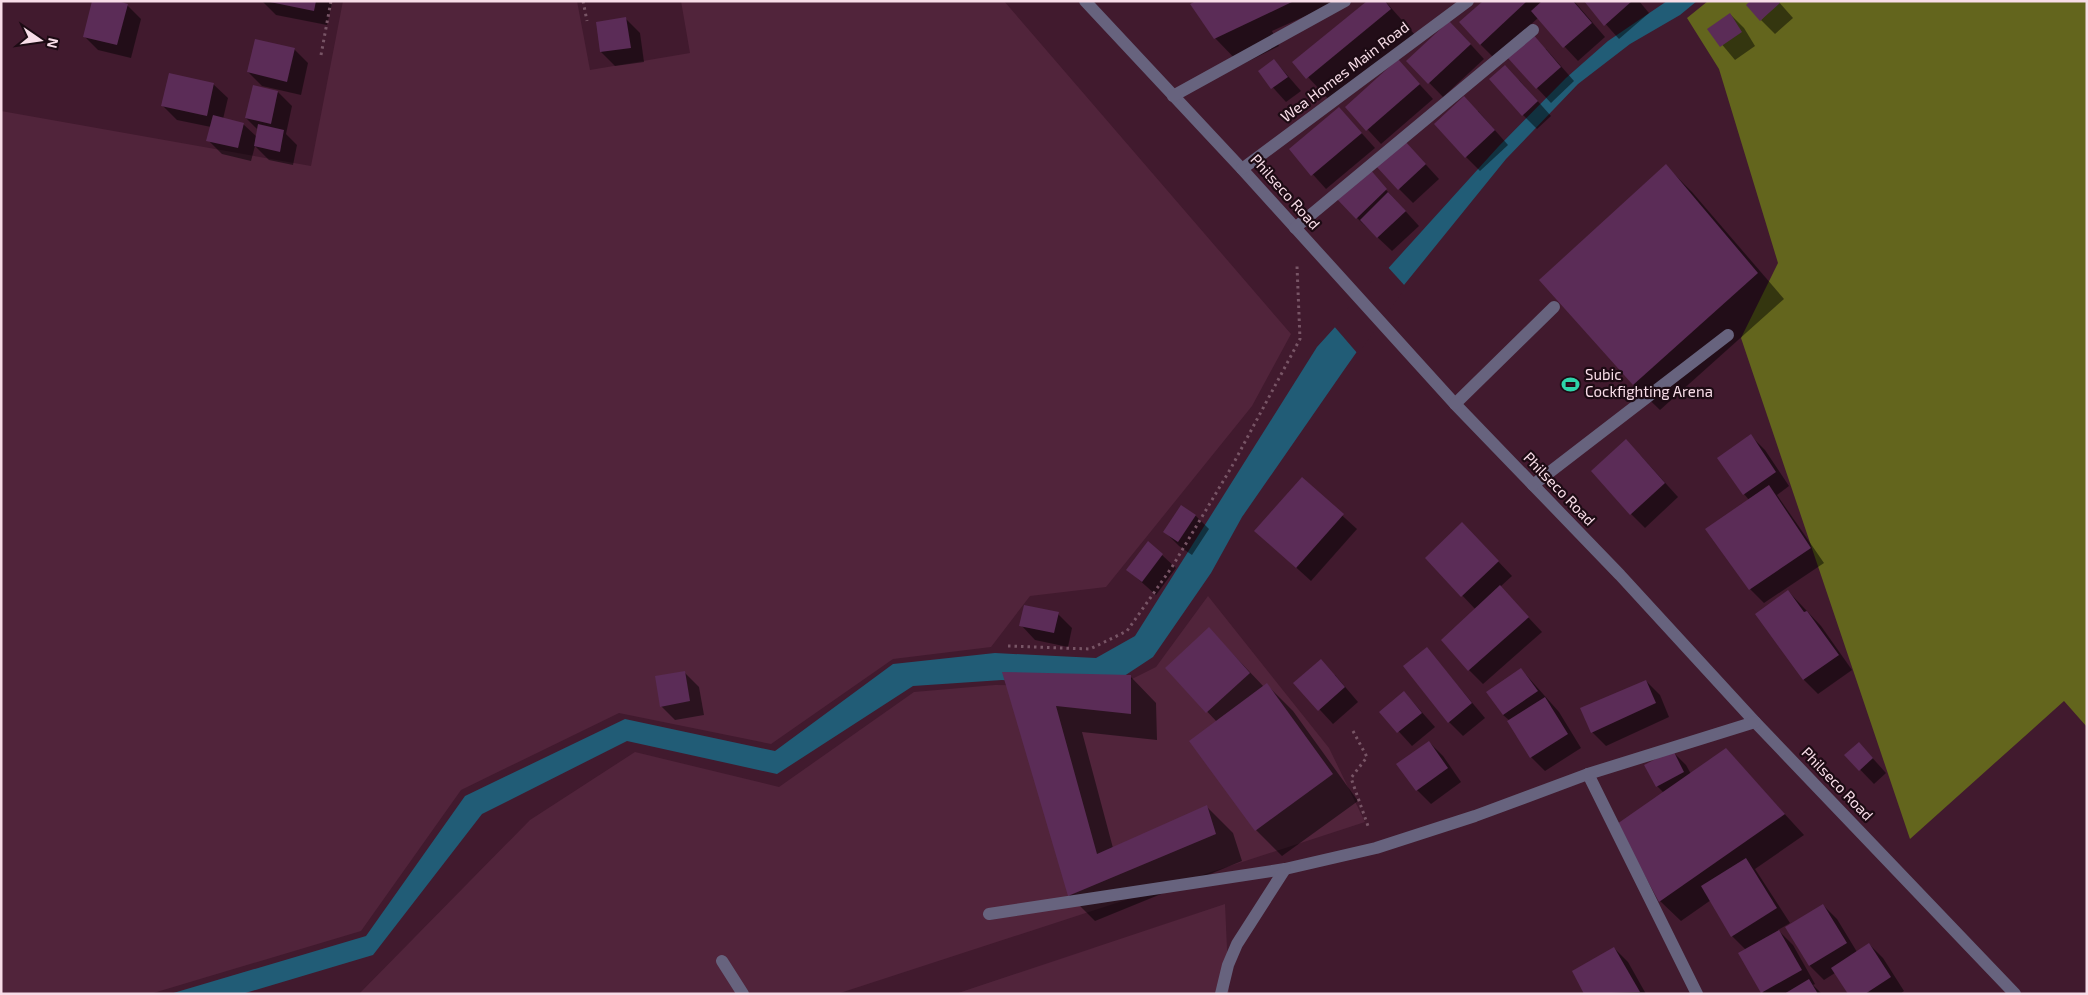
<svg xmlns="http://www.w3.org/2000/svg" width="2088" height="995" font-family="'Exo 2',sans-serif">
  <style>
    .built { fill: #51243b }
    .forest { fill: #63651d }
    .water { fill: #215c76 }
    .pier { fill: #411a2e }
    .shadow { fill: #0007 }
    .building { fill: #5b2c57 }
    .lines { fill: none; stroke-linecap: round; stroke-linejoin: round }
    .path { stroke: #785566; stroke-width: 3; stroke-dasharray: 2.5 4; stroke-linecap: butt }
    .minor { stroke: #67637e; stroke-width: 12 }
    .labels { text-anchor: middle; stroke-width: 4.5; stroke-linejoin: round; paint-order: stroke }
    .street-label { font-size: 15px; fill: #f8dde8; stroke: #1d0b14 }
    .poi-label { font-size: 15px; fill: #f8dde8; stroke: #1d0b14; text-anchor: start }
  </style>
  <rect width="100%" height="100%" fill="#411a2e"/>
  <!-- built -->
  <g class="built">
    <polygon points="343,1 577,1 590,70 690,53 681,1 1004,1 1291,334 1252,406 1106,587 1030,596 991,647 893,659 771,744 619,713 461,790 361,931 150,994 1,994 1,111 311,166"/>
    <polygon points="1208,596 1329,748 1365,822 837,994 359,994 530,820 635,752 779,787 914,692 995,685 1118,686 1156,667"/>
    <polygon points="1225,904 1229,994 955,994"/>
  </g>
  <!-- forest -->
  <polygon class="forest" points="1708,1 2087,1 2087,727 2064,701 1910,839 1741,338 1778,263 1719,69 1687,18"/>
  <!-- water -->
  <polygon class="water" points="1667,1 1697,1 1680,15 1630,44 1578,84 1506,159 1404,285 1344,370 1242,517 1211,573 1153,657 1109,686 1002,680 913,686 777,774 627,741 482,814 373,955 242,994 170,994 366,936 465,796 625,719 775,751 893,664 995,653 1096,658 1135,636 1317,347 1498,147 1566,78 1608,41"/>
  <!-- pier -->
  <polygon class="pier" points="1386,265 1406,287 1358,354 1333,325"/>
  <!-- shadow -->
  <g class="shadow">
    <polygon points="262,1 331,1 332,3 327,25 276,15"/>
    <polygon points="1199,1 1339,1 1272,31 1279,46 1241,65 1215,38"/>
    <polygon points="1385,1 1416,36 1333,104 1294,62"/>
    <polygon points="1484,1 1574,1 1605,37 1578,61 1538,18 1494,58 1480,44"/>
    <polygon points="1585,1 1639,1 1649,13 1619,39"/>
    <polygon points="1778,1 1793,18 1775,34 1761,20"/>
    <polygon points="127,5 141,19 131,58 98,50 84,36"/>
    <polygon points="1730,14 1744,28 1755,46 1735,60 1709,29"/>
    <polygon points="626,19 640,33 644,62 615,66 601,52"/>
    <polygon points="1463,36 1484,59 1443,97 1408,61"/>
    <polygon points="294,49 308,63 301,95 262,86 248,72"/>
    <polygon points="1546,49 1574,81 1551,103 1508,57"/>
    <polygon points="1274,60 1301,91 1286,102 1259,72"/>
    <polygon points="1398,61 1433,99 1381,144 1347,107"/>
    <polygon points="1519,80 1551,116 1537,129 1523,115"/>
    <polygon points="213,84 228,98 223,119 243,124 257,137 258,130 246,118 278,92 292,106 286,134 297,145 293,165 269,160 255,146 251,161 222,154 208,140 211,127 177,120 163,106"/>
    <polygon points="1339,108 1375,148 1326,189 1290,149"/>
    <polygon points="1478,111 1508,145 1480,171 1466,157"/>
    <polygon points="1418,156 1439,179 1413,203 1399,189"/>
    <polygon points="1666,166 1692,192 1784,299 1660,410 1633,384"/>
    <polygon points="1368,170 1419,226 1392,251 1357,218"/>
    <polygon points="1751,436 1765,450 1789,486 1777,495 1824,563 1764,603 1750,589 1749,500 1744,494"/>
    <polygon points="1640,455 1678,497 1645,528 1631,514"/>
    <polygon points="1302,479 1357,529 1311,581 1256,531"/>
    <polygon points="1195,515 1209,529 1192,555 1179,546 1165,532"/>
    <polygon points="1476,538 1512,576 1500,587 1542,632 1483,684 1469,670 1476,610 1427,558"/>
    <polygon points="1162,555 1176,568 1156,595 1128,570"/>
    <polygon points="1788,591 1821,626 1852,670 1818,694 1804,680 1757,615"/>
    <polygon points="1058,614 1072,628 1068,647 1035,640 1021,625"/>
    <polygon points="1209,629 1264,687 1267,685 1293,711 1358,801 1282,856 1256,830 1217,722 1166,668"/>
    <polygon points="1427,649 1485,718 1463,736 1449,722"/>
    <polygon points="1521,669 1559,712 1581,748 1545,771 1531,757 1510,721 1503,715"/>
    <polygon points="685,673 699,687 704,715 675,720 661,706"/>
    <polygon points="1004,674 1130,676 1156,703 1157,740 1082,732 1113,848 1207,807 1233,833 1242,861 1095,921 1069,895"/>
    <polygon points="1335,675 1358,702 1333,724 1295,683"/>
    <polygon points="1646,681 1660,695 1669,717 1606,746 1592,732"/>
    <polygon points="1404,692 1435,727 1412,746 1381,712"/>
    <polygon points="1429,742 1443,756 1461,782 1431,804 1417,790 1398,764"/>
    <polygon points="1859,743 1886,773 1874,784 1846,755"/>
    <polygon points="1726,750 1804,835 1755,869 1790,923 1778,930 1793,945 1815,984 1813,985 1822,994 1764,994 1740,954 1746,950 1732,936 1711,900 1681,921 1660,901 1664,793 1657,786 1672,751 1686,765 1691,774"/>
    <polygon points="1823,905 1837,919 1857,952 1869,944 1883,958 1904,991 1900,994 1849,994 1835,973 1824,980 1810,966 1787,928"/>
    <polygon points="1614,948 1628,962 1646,994 1586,994"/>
  </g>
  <!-- building -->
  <g class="building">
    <polygon points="92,1 118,1 128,4 117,45 83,37"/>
    <polygon points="265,1 316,1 314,11"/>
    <polygon points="1196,1 1294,1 1214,39 1190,4"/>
    <polygon points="1367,1 1385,1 1391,9 1306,79 1292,62"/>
    <polygon points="1483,1 1527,1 1480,45 1459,22"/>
    <polygon points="1542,1 1573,1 1592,23 1563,48 1531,11"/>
    <polygon points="1584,1 1632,1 1604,26"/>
    <polygon points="1750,1 1778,1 1780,3 1760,21 1746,5"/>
    <polygon points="1730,13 1742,32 1720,47 1707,29"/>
    <polygon points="626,17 631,48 600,52 596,22"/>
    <polygon points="1449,21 1471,44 1428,84 1406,61"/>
    <polygon points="1532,33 1561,67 1536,89 1507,57"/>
    <polygon points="255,39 295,48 287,82 247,72"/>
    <polygon points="1274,59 1288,77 1271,89 1258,71"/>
    <polygon points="1398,59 1420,84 1366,131 1345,107"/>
    <polygon points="1505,65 1538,101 1522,116 1489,79"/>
    <polygon points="169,73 214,83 207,116 161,106"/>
    <polygon points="253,85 278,91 271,124 245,118"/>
    <polygon points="1464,96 1495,130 1465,158 1434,124"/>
    <polygon points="1339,107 1362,133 1311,176 1289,149"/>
    <polygon points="213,115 244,123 238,148 206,141"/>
    <polygon points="258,124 284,130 280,152 254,146"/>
    <polygon points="1404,140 1426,164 1398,190 1376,166"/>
    <polygon points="1666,164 1758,273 1633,385 1539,280"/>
    <polygon points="1369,168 1387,189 1356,219 1336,198"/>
    <polygon points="1388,192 1406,211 1377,238 1360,220"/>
    <polygon points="1751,434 1776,472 1743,495 1717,458"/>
    <polygon points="1626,439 1665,483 1630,515 1591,471"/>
    <polygon points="1302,477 1344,514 1296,568 1254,531"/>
    <polygon points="1769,485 1811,548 1749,590 1705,529"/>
    <polygon points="1181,505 1196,515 1178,542 1163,532"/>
    <polygon points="1462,522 1499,561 1461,597 1425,558"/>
    <polygon points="1148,541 1163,554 1142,582 1126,570"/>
    <polygon points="1500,585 1529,617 1468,671 1441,640"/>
    <polygon points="1788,590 1804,612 1807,611 1839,655 1803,680 1755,614"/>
    <polygon points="1024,605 1059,612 1054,633 1019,626"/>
    <polygon points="1209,627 1250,673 1206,713 1165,668"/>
    <polygon points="1427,647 1472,703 1448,723 1403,666"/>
    <polygon points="1321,659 1345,687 1318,711 1293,683"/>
    <polygon points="1521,668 1538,691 1503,715 1486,692"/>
    <polygon points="685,671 690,701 660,707 655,676"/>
    <polygon points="1002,672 1131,675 1131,714 1056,706 1097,854 1207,805 1216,834 1068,896"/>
    <polygon points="1646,680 1656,703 1591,733 1580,708"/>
    <polygon points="1267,683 1333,774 1255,831 1189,741"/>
    <polygon points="1404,691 1422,713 1397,733 1379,712"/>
    <polygon points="1545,697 1568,734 1530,758 1507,721"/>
    <polygon points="1429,741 1448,768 1416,791 1396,764"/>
    <polygon points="1859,742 1873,758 1859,771 1844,755"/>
    <polygon points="1726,748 1785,814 1659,902 1617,824"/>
    <polygon points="1673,750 1684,772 1656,787 1644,765"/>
    <polygon points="1746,858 1777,908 1731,937 1701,886"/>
    <polygon points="1823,904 1847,943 1809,966 1785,927"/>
    <polygon points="1779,930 1802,970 1761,993 1738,953"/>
    <polygon points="1869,943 1891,977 1865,994 1848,994 1831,968"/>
    <polygon points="1614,947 1640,992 1584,994 1572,971"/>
    <polygon points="1809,979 1818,994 1784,994"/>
  </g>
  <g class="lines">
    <!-- path -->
    <g class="path">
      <polyline points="583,1 587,21"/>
      <polyline points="321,55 331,1"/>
      <polyline points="1008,646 1090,649 1127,631 1172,567 1231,468 1300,339 1297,266"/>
      <polyline points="1353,731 1367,757 1351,778 1368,826"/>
    </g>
    <!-- minor -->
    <g class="minor">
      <polyline points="1085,1 1242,169 1455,404 1620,575 1755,722 2015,994"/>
      <polyline points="1173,96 1345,1"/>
      <polyline points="1242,169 1468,1"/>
      <polyline points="1295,228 1533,30"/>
      <polyline points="1455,404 1554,307"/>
      <polyline points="1533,485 1728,335"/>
      <polyline points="1588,774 1697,994"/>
      <polyline points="989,914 1285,869 1376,848 1475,816 1588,774 1755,722"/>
      <polyline points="722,961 743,994"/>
      <polyline points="1221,994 1228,965 1237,944 1285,869"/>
    </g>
  </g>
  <!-- icons -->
  <defs>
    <symbol id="stadium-bare" viewBox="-9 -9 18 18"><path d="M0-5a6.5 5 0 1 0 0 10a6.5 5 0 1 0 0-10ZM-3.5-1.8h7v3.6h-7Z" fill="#2ed4aa" stroke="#1d0b14" stroke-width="2.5" paint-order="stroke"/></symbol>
  </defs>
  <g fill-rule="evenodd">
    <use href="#stadium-bare" x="1558" y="372" width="25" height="25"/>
  </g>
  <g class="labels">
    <!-- street labels -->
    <g class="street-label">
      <text transform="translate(1345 72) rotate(-37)" y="5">Wea Homes Main Road</text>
      <text transform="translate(1285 192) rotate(48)" y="5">Philseco Road</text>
      <text transform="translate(1559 489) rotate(46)" y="5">Philseco Road</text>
      <text transform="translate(1837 784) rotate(46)" y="5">Philseco Road</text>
    </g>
    <!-- poi labels -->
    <g class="poi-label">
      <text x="1585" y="380">Subic<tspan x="1585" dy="17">Cockfighting Arena</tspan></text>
    </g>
  </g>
  <!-- border -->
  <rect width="2088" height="995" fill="none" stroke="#f8dde8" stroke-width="5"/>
  <!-- north arrow -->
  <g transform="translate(40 40) rotate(103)" stroke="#1d0b14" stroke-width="4" paint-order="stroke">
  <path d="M0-4L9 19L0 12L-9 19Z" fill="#f8dde8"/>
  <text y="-8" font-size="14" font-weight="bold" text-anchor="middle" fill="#f8dde8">N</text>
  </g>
</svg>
